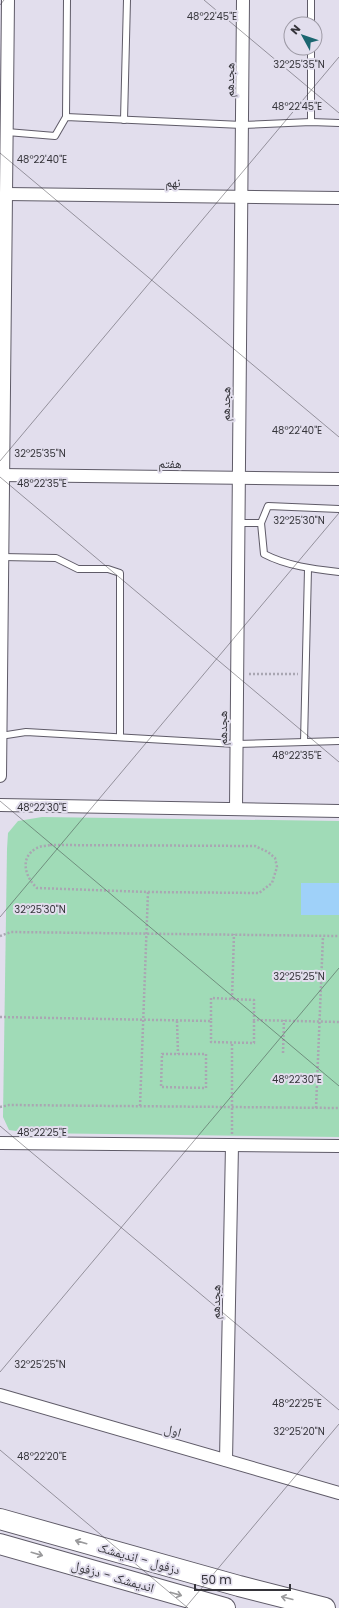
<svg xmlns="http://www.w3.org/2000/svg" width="339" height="1608" font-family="Poppins,'Noto Naskh Arabic',sans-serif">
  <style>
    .green { fill: #a0dbb7 }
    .water { fill: #9fd1f9 }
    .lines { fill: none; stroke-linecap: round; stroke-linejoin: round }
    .lane-casing { stroke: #5f5b68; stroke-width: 8 }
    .street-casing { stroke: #5f5b68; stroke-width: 14 }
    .primary-casing { stroke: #5f5b68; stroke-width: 22 }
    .path { stroke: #a9a6b2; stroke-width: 2.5; stroke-dasharray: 2 2; stroke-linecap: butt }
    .lane { stroke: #fff; stroke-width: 6 }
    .street { stroke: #fff; stroke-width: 12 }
    .primary { stroke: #fff; stroke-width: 20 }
    .oneway { stroke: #9a9a9c }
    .ticks { fill: none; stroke: #35343a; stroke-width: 1; stroke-opacity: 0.45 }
    .labels { text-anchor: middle; stroke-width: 4; stroke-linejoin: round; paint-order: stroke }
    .street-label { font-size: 13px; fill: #35343a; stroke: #e2deed }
    .ticks-label { font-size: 10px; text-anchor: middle; fill: #35343a; stroke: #e2deed; stroke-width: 4; stroke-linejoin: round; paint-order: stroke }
  </style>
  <rect width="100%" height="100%" fill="#e2deed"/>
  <!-- green -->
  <polygon class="green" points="42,817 339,821 339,1137 30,1133 9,1130 3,1117 7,849 8,833 18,821"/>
  <!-- water -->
  <rect class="water" x="301" y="883" width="38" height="32"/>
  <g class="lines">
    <defs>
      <g id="lane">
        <polyline points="311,0 311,24"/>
        <polyline points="311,48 311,122"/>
        <polyline points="66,117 67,0"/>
        <polyline points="124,120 127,0"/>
        <polyline points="7,132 55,136 66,117 242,125 311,122 339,123"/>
        <path d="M 238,523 L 261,523 L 264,554 C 287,566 313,569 339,572"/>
        <polyline points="261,523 268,506 339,509"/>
        <polyline points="2,557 56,558 78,569 108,569 120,573 120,737"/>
        <polyline points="0,736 26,732 236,744 339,741"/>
        <polyline points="304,742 308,569"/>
      </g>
      <g id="street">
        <polyline points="6,194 339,198"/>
        <polyline points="0,475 339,479"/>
        <polyline points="0,776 8,0"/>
        <polyline points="0,805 339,811"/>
        <polyline points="236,809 243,0"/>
        <polyline points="0,1143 339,1146"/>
        <polyline points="0,1395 339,1493"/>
        <polyline points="226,1460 232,1145"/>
      </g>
      <g id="primary">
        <polyline points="0,1519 239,1586 325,1608"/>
        <polyline points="0,1544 225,1608"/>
      </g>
    </defs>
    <!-- lane casing -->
    <use href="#lane" class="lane-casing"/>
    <!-- street casing -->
    <use href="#street" class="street-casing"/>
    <!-- primary casing -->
    <use href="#primary" class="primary-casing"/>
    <!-- path -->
    <g class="path">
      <polyline points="249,674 298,674"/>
      <path d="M 50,845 L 255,846 L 268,852 L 275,858 L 277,867 L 272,883 L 259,893 L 148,892 L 37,888 C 25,877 19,857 37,848 C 40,846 46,846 50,845 Z"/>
      <polyline points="0,936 11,932 339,936"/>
      <polyline points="232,999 234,934"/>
      <polyline points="0,1017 211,1021 211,998 254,1000 254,1020 339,1022"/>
      <polyline points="177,1021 178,1054"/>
      <polyline points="211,1021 211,1042 254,1043 254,1020"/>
      <polyline points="283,1053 284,1020"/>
      <polygon points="162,1054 206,1054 206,1088 161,1087"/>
      <polyline points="140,1106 148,892"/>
      <polyline points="0,1107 9,1105 339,1108"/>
      <polyline points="316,1108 323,936"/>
      <polyline points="232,1134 232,1042"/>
    </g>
    <!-- lane -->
    <use href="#lane" class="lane"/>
    <!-- street -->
    <use href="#street" class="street"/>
    <!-- primary -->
    <use href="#primary" class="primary"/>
  </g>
  <!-- one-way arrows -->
  <defs><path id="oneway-shaft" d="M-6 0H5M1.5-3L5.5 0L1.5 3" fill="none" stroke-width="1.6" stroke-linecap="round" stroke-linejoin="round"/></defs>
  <g class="oneway">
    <use href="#oneway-shaft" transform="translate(81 1542) rotate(-164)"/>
    <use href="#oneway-shaft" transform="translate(37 1554) rotate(16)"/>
    <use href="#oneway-shaft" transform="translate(176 1594) rotate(16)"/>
    <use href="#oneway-shaft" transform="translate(287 1598) rotate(-166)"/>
  </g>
  <!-- ticks -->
  <path class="ticks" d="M 204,0 L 339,113M 0,5 L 4,0M 0,153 L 339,437M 0,461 L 339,57M 0,477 L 339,762M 0,801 L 339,1086M 0,917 L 339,513M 0,1126 L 339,1410M 0,1372 L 339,968M 0,1450 L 188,1608M 185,1608 L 339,1424"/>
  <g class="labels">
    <!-- street labels -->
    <g class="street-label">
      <text transform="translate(229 80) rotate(-89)" y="5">هجدهم</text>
      <text transform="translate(173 182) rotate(1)" y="5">نهم</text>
      <text transform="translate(225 404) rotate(-89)" y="5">هجدهم</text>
      <text transform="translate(170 463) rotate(1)" y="5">هفتم</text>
      <text transform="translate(222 728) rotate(-90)" y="5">هجدهم</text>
      <text transform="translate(215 1302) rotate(-89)" y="5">هجدهم</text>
      <text transform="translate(173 1430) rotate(16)" y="5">اول</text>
      <text transform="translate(139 1558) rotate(16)" y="5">دزفول - اندیمشک</text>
      <text transform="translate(113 1576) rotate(16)" y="5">اندیمشک - دزفول</text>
    </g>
  </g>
  <g class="ticks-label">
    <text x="212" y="20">48°22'45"E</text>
    <text x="299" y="68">32°25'35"N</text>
    <text x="297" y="110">48°22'45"E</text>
    <text x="42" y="163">48°22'40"E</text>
    <text x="297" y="434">48°22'40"E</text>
    <text x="40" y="457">32°25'35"N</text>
    <text x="42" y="487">48°22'35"E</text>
    <text x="299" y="524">32°25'30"N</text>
    <text x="297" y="759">48°22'35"E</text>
    <text x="42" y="811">48°22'30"E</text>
    <text x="40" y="913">32°25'30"N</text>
    <text x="299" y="980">32°25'25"N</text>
    <text x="297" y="1083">48°22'30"E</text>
    <text x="42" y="1136">48°22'25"E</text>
    <text x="40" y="1368">32°25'25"N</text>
    <text x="297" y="1407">48°22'25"E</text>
    <text x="299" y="1435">32°25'20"N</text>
    <text x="42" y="1460">48°22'20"E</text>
  </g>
  <!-- north arrow -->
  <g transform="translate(303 36) rotate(310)"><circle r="19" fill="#e2deed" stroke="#9d9aa5"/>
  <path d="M0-3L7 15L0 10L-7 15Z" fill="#1b6670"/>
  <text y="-6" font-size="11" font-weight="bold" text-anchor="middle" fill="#35343a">N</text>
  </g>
  <!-- scale -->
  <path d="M195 1584v6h95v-6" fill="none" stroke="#35343a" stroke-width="2"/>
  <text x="201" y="1584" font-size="12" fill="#35343a" stroke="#e2deed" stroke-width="3" paint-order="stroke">50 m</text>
</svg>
